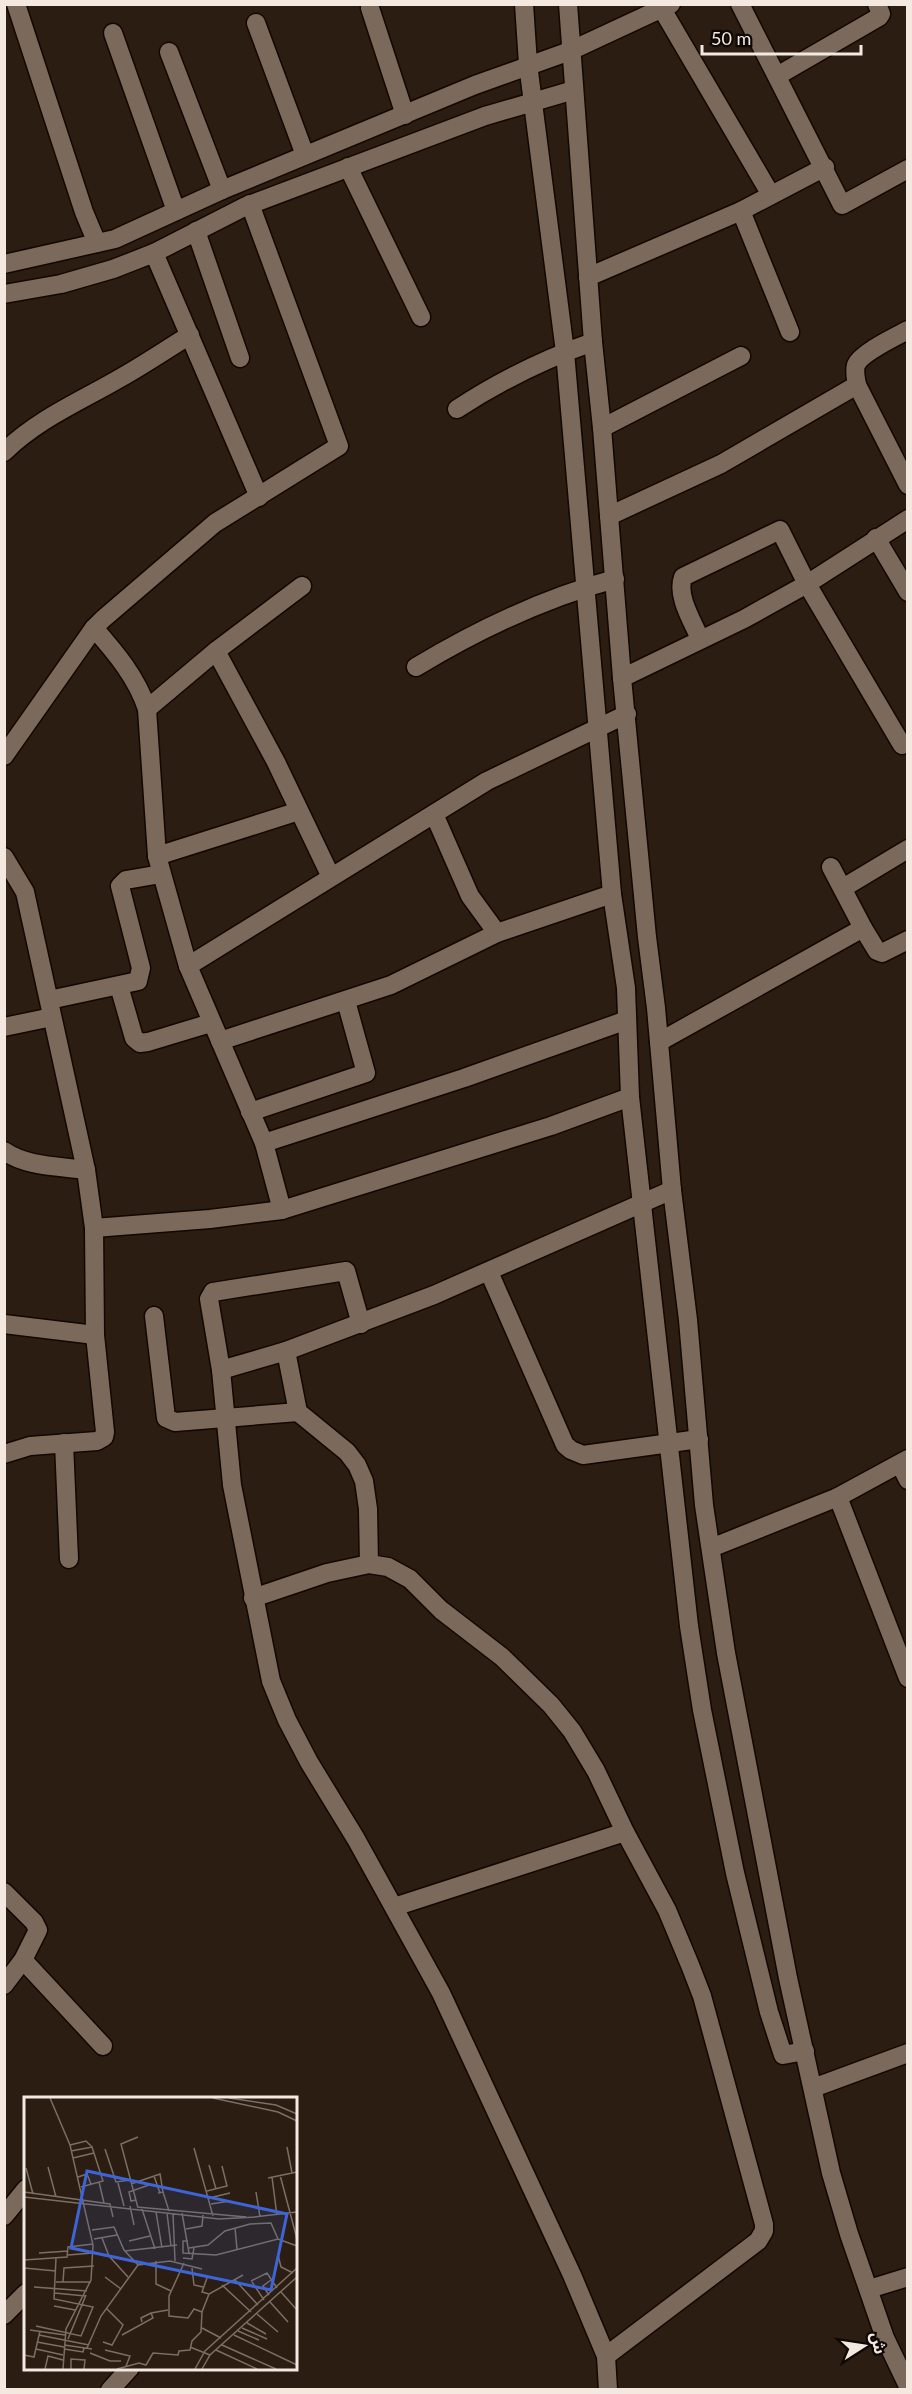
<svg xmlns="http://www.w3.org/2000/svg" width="912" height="2394" font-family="Lato,'Noto Sans Arabic',sans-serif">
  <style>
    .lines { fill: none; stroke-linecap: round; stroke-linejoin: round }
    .minor-casing { stroke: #130701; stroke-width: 21 }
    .minor { stroke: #7b6a5c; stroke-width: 18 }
    .inset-road { fill: none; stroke: #7b6f64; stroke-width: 1.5 }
    .view { fill: #3d65d9; fill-opacity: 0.15; stroke: #3d65d9; stroke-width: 3 }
    .inset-edge { fill: none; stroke: #f3e9e1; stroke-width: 3 }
  </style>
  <rect width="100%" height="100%" fill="#2b1d11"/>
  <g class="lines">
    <defs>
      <g id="minor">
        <polyline points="16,4 84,212 97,243"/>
        <polyline points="524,4 528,64 565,352 612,894 626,988 630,1097 689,1626 702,1710 735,1873 769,2012 783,2055 805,2051"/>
        <polyline points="740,4 842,205 908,169"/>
        <polyline points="370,8 405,115"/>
        <polyline points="662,9 771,195"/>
        <polyline points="256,23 305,155"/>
        <polyline points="113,33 176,211"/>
        <polyline points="169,52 222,190"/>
        <polyline points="777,76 879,17 881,14 877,4"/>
        <polyline points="348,167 421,317"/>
        <polyline points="741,211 790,332"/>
        <polyline points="196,231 240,358"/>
        <polyline points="154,253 259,497"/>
        <polyline points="4,264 115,239 222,190 475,85 570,51 671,4"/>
        <polyline points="588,277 741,211 825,167"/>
        <polyline points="4,294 61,284 113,269 154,253 244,207 485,116 574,90"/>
        <path d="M 908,330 C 895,337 861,353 856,365 C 854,371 856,379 857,385 L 908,485"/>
        <polyline points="593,342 602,428"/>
        <polyline points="741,356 602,428 622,678 647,937 656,1008 672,1190 688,1320 704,1505 726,1653 788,1978 831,2173 849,2234 885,2338 908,2386"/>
        <path d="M 457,409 C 500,381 544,359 593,342 L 568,4"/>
        <path d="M 4,452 C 39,418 81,401 122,377 C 145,364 167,349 190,335"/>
        <polyline points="609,516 721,464 857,385"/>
        <polyline points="876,538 908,592"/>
        <path d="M 94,628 C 116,653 137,678 147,709 L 157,856 L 188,966 L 264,1143 L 282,1210"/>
        <path d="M 700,639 C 693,622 676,596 683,577 L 780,530 L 807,584 L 902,745"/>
        <polyline points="216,651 276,762 331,877"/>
        <path d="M 416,667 C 479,629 544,598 615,579"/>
        <polyline points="622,678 744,619 807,584 908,519"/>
        <polyline points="147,709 216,651 302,586"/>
        <polyline points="4,756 94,628 103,619 215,523 339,446 250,204"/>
        <polyline points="434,814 470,896 497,933"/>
        <polyline points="157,856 299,811"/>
        <polyline points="4,857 25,892 86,1170 94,1228 95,1335 105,1432 104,1437 97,1441 30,1446 4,1454"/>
        <polyline points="843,888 908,849"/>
        <polyline points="863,928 877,951 882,953 908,940"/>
        <polyline points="188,966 487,781 627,714"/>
        <polyline points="119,986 134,1038 140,1043 148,1042 211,1023"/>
        <polyline points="49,1000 138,981 141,968 120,886 126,880 161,874"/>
        <polyline points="4,1027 52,1017"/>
        <polyline points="220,1041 391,985 497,933 612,894"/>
        <polyline points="659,1042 863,928 831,867"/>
        <polyline points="250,1112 366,1073 346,1001"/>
        <polyline points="264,1143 464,1078 627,1020"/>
        <path d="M 4,1151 C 27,1167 59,1166 86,1170"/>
        <polyline points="94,1228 210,1219 282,1210 551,1126 630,1097"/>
        <polyline points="489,1272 565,1445 571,1450 583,1455 699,1439"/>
        <polyline points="154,1316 166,1418 175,1422 298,1412"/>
        <polyline points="4,1324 95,1335"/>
        <polyline points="361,1324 346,1271 213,1292 209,1299 221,1370 232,1485 271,1681 287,1720 309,1762 356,1839 441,1993 572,2275 606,2356 608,2390"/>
        <polyline points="286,1351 298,1412 347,1452 357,1465 364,1481 368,1509 369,1564"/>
        <polyline points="221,1370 286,1351 434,1295 672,1190"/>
        <polyline points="64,1443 69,1559"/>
        <polyline points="900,1464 908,1480"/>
        <polyline points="838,1497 908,1678"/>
        <polyline points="711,1548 838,1497 908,1459"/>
        <polyline points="253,1598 327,1573 369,1564 388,1567 410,1579 441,1610 502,1657 551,1705 572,1731 596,1771 625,1832 667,1910 690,1965 702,1996 764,2224 764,2231 758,2241 606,2356"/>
        <polyline points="4,1892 34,1922 38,1930 23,1960 4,1985"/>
        <polyline points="394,1907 625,1832"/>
        <polyline points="23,1960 103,2046"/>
        <polyline points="813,2088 908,2053"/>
        <polyline points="4,2216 26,2189"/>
        <polyline points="869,2289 908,2277"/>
        <polyline points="4,2315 26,2293"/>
        <polyline points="110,2390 130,2368"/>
      </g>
    </defs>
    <!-- minor casing -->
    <use href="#minor" class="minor-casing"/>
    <!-- minor -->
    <use href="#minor" class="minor"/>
  </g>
  <!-- overview -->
  <g transform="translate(24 2097)">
    <rect width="273" height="273" fill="#2b1d11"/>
    <path class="inset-road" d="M 26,1 L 46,48 L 69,148 L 67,183 L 42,232 L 39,272M 189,1 L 254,15 L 273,24M 205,1 L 252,8 L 273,17M 114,40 L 97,47 L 114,111M 46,48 L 62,44 L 68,50M 263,50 L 268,76M 170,51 L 189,119M 81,52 L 92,85 L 106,83M 47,54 L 68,50 L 79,84 L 57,90M 49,61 L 70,56M 185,68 L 192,92M 24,70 L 32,100M 2,71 L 9,97M 256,78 L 273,142M 130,79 L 136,96M 54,80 L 63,77 L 67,87M 248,80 L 253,119M 244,81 L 273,75M 75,85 L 80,106M 94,86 L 100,109M 107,87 L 136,77 L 139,95M 183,94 L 203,89 L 198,69M 0,95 L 86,107 L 89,120M 232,95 L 236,120M 134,96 L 139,95 L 145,114M 0,100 L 195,122 L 232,120M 185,101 L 206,96M 112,103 L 107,104 L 105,95 L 125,88M 187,107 L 206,104M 106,109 L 110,128M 113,110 L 222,120M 118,112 L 131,152M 132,115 L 138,151M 143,116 L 147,149M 158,116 L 165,156M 149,117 L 151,164M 230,120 L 273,115M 211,131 L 213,152M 162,132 L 178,129 L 179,118M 68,133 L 90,130 L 100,153 L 114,168M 78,141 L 85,159 L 104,180M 70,142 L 93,138M 105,144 L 126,139M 164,144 L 159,144 L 159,156 L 192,158 L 254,142 L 273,149M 165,151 L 184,148 L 201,134 L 226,127 L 247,126 L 254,142M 101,154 L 153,148M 15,156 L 44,154M 44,158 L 69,156M 254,158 L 257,170 L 269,176M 159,161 L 168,162 L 170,151M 0,163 L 43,160 L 44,150 L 69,147M 132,164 L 132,187 L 147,194M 160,166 L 145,199 L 145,219 L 164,221 L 170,212 L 178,215M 0,171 L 32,174M 168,171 L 170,188 L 179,190M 81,180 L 97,192M 183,181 L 178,195 L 185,197M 211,183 L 234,208M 227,184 L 243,176 L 253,191M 32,185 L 67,185M 39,185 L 40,171 L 70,169M 228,185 L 240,203M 198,188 L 227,215M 10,190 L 63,194M 257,195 L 273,213M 31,196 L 61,199M 245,198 L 239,189 L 247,183M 246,205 L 264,225M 30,209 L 51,213M 233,217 L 254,235M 118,225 L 117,221 L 127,216 L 144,213M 223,226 L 242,237M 12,229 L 57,239 L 69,210 L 30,202 L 32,161M 178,231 L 197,241M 218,231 L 243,242M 6,233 L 41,238M 214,234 L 235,243M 15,238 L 65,248M 98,238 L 129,221 L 127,216M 210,238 L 273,268M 44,242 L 62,198M 13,245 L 40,250M 79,245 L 88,248 L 99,228 L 83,212M 40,248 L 68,252M 198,248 L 252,272M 166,250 L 186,258M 63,251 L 77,219 L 114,168 L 146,164 L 178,172M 12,252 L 39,258M 40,252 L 59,255 L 60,251M 81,253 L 106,259 L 102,269M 192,253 L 233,272M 66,256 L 86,264 L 97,264M 0,258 L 10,260 L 16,234M 21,272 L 24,259 L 39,263M 47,272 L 47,262 L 61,263 L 60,272M 93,272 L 115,266 L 122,268 L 129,256 L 154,258 L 155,254 L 166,253 L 168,244 L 177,235 L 178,215 L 185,197 L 219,178M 171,272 L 181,254 L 273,171M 178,272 L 186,258 L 273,180"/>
    <path class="view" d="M 63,74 L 263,117 L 247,193 L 47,151 Z"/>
    <rect width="273" height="273" class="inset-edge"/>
  </g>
  <!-- border -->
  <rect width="912" height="2394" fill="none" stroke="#f3e9e1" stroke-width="12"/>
  <!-- north arrow -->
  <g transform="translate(864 2346) rotate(78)" stroke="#0e0805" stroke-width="4.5" paint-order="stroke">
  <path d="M0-4.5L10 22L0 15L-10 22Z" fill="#f3e9e1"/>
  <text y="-9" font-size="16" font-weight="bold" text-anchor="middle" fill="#f3e9e1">ش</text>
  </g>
  <!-- scale -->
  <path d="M702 45v9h159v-9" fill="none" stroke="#f3e9e1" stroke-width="3"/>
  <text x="711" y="45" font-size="18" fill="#f3e9e1" stroke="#0e0805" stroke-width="4.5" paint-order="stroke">50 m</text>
</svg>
